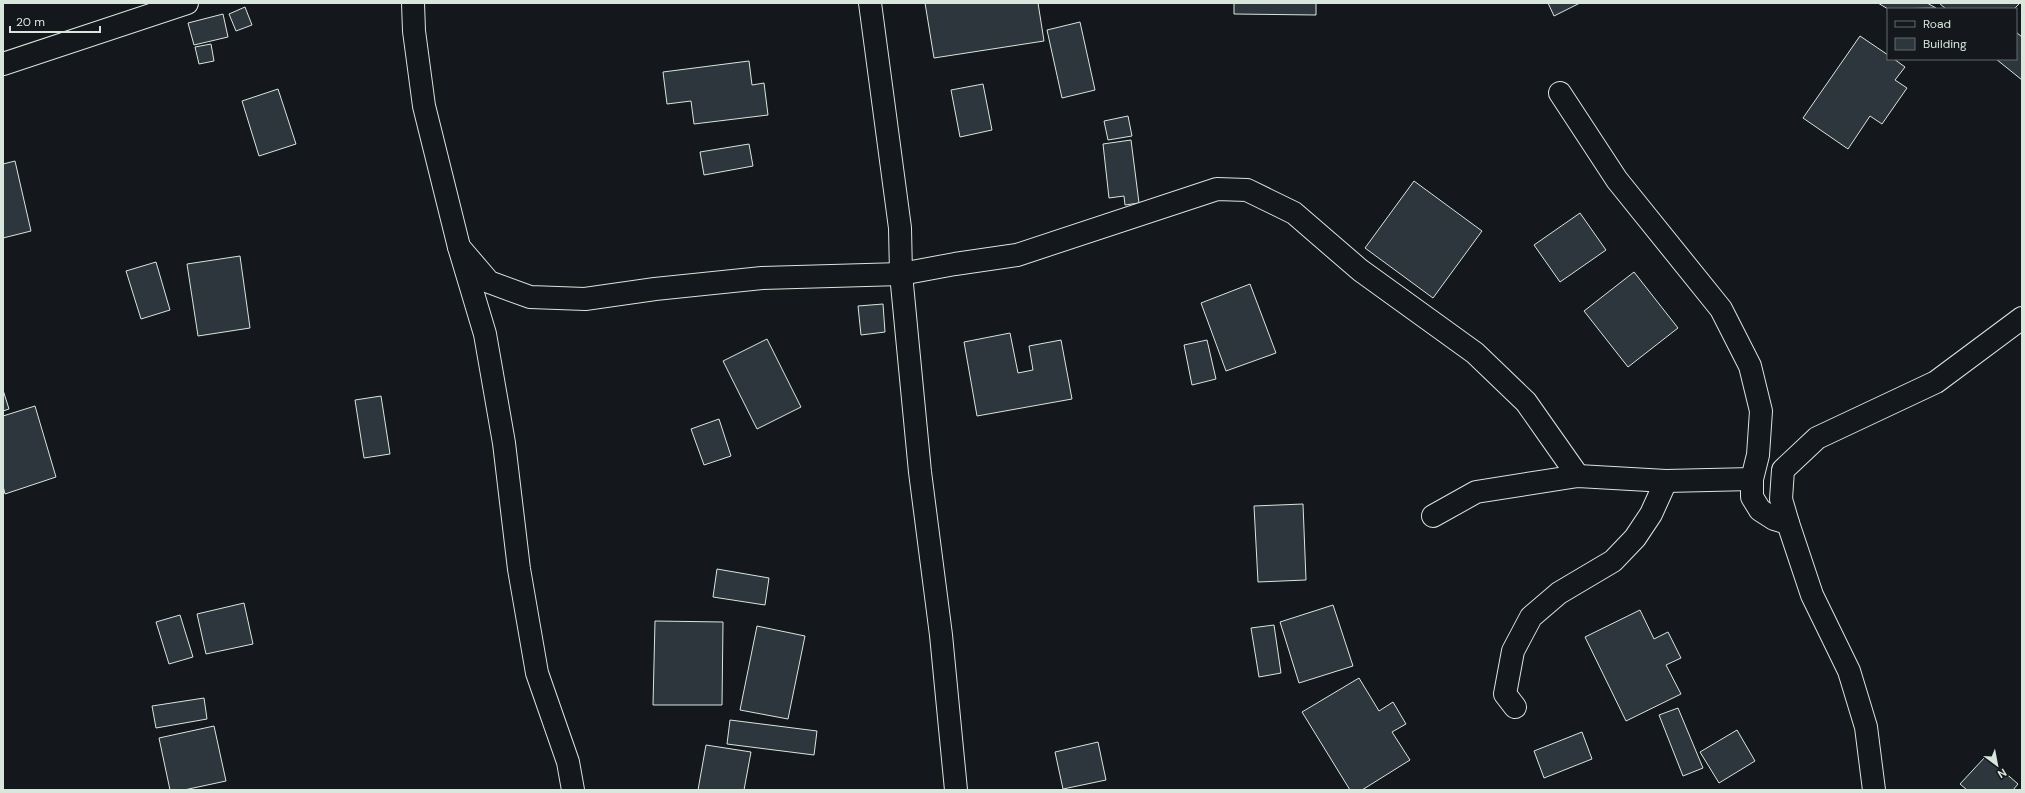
<svg xmlns="http://www.w3.org/2000/svg" width="2025" height="793" font-family="'DM Sans',sans-serif">
  <style>
    .building { fill: #2c363c; stroke: #d8e6dc }
    .lines { fill: none; stroke-linecap: round; stroke-linejoin: round }
    .minor-casing { stroke: #d8e6dc; stroke-width: 24 }
    .minor { stroke: #14181c; stroke-width: 22 }
  </style>
  <rect width="100%" height="100%" fill="#14181c"/>
  <!-- building -->
  <g class="building">
    <polygon points="925,3 1038,3 1044,41 934,58"/>
    <polygon points="1234,3 1316,3 1316,15 1234,14"/>
    <polygon points="1548,3 1580,3 1554,16"/>
    <polygon points="1878,3 1927,3 1936,8 1888,9"/>
    <polygon points="1939,3 2020,3 2014,9 1946,9"/>
    <polygon points="245,7 252,25 236,31 229,14"/>
    <polygon points="223,14 228,37 194,45 188,23"/>
    <polygon points="1080,22 1095,90 1062,98 1047,30"/>
    <polygon points="2016,32 2022,37 2022,80 1996,59 2016,59"/>
    <polygon points="1860,36 1888,55 1888,59 1894,59 1905,67 1895,80 1907,88 1882,124 1870,116 1848,149 1803,118"/>
    <polygon points="211,44 214,61 199,64 195,47"/>
    <polygon points="749,61 752,85 764,83 768,115 694,124 691,101 667,104 663,72"/>
    <polygon points="983,84 992,130 960,137 951,90"/>
    <polygon points="278,89 296,144 259,156 242,101"/>
    <polygon points="1128,116 1132,136 1108,140 1104,121"/>
    <polygon points="1131,140 1139,203 1125,205 1124,196 1109,198 1103,144"/>
    <polygon points="749,144 753,166 704,175 700,152"/>
    <polygon points="15,161 31,231 3,238 3,164"/>
    <polygon points="1414,181 1482,231 1433,298 1365,248"/>
    <polygon points="1580,213 1606,250 1560,282 1534,245"/>
    <polygon points="240,256 250,328 198,336 187,264"/>
    <polygon points="156,262 170,310 141,319 126,271"/>
    <polygon points="1634,272 1678,328 1628,367 1584,311"/>
    <polygon points="1250,284 1276,353 1226,371 1201,303"/>
    <polygon points="883,304 885,332 861,335 858,306"/>
    <polygon points="1010,333 1018,373 1033,370 1029,346 1061,340 1072,399 977,416 964,342"/>
    <polygon points="767,339 801,407 757,429 723,361"/>
    <polygon points="1207,340 1216,379 1192,385 1184,345"/>
    <polygon points="3,390 9,409 3,411"/>
    <polygon points="381,396 390,454 364,458 355,400"/>
    <polygon points="35,406 56,477 5,494 3,486 3,416"/>
    <polygon points="719,419 731,456 704,465 691,429"/>
    <polygon points="1303,504 1306,580 1258,582 1254,506"/>
    <polygon points="717,569 769,578 765,605 713,597"/>
    <polygon points="244,603 253,644 206,654 197,614"/>
    <polygon points="1333,605 1353,666 1299,683 1280,622"/>
    <polygon points="1640,610 1654,639 1668,632 1681,658 1666,665 1681,694 1626,721 1585,637"/>
    <polygon points="180,615 193,657 169,664 156,622"/>
    <polygon points="655,621 723,622 722,705 653,705"/>
    <polygon points="1274,625 1281,673 1259,677 1251,628"/>
    <polygon points="757,626 805,636 788,719 740,710"/>
    <polygon points="1359,678 1379,711 1393,702 1406,724 1392,732 1410,760 1362,790 1350,790 1302,712"/>
    <polygon points="204,698 207,719 156,728 152,706"/>
    <polygon points="1678,708 1703,768 1683,776 1659,715"/>
    <polygon points="730,720 817,731 814,755 727,744"/>
    <polygon points="214,726 226,781 184,790 170,790 159,738"/>
    <polygon points="1737,730 1755,761 1719,783 1700,752"/>
    <polygon points="1582,732 1592,759 1544,778 1534,751"/>
    <polygon points="1098,742 1106,780 1063,789 1055,752"/>
    <polygon points="706,745 751,752 744,790 698,790"/>
    <polygon points="1986,756 2018,784 2013,790 1967,790 1960,784"/>
  </g>
  <g class="lines">
    <defs>
      <g id="minor">
        <polyline points="413,3 414,31 424,106 459,247 485,334 504,443 519,569 537,673 568,762 573,790"/>
        <polyline points="870,3 900,228 901,274 920,472 941,635 956,790"/>
        <polyline points="3,64 187,3"/>
        <polyline points="1560,93 1617,180 1721,309 1750,366 1761,411 1758,455 1752,479 1752,497 1760,510 1774,519 1788,523"/>
        <polyline points="459,247 489,282 530,297 585,299 655,289 762,278 901,274 955,264 1017,255 1217,189 1247,190 1294,213 1360,270 1475,353 1526,402 1578,476"/>
        <polyline points="1433,516 1476,492 1578,476 1666,481 1752,479"/>
        <polyline points="1515,707 1505,694 1513,651 1531,617 1559,593 1613,561 1635,538 1651,514 1666,481"/>
        <polyline points="1874,790 1866,727 1849,671 1812,595 1788,523 1781,499 1783,470 1817,438 1936,382 2022,318"/>
      </g>
    </defs>
    <!-- minor casing -->
    <use href="#minor" class="minor-casing"/>
    <!-- minor -->
    <use href="#minor" class="minor"/>
  </g>
  <!-- border -->
  <rect width="2025" height="793" fill="none" stroke="#d8e6dc" stroke-width="8"/>
  <!-- legend -->
  <rect x="1887" y="8" width="130" height="52" fill="#14181c" stroke="#626a69"/>
  <rect x="1895" y="21" width="20" height="6" fill="#14181c" stroke="#626a69"/>
  <text x="1923" y="28" font-size="12" fill="#d8e6dc">Road</text>
  <rect x="1895" y="38" width="20" height="12" fill="#2c363c" stroke="#626a69"/>
  <text x="1923" y="48" font-size="12" fill="#d8e6dc">Building</text>
  <!-- north arrow -->
  <g transform="translate(1997 765) rotate(148)" stroke="#14181c" stroke-width="3" paint-order="stroke">
  <path d="M0-3L7 15L0 10L-7 15Z" fill="#d8e6dc"/>
  <text y="-6" font-size="11" font-weight="bold" text-anchor="middle" fill="#d8e6dc">N</text>
  </g>
  <!-- scale -->
  <path d="M10 26v6h90v-6" fill="none" stroke="#d8e6dc" stroke-width="2"/>
  <text x="16" y="26" font-size="12" fill="#d8e6dc" stroke="#14181c" stroke-width="3" paint-order="stroke">20 m</text>
</svg>
